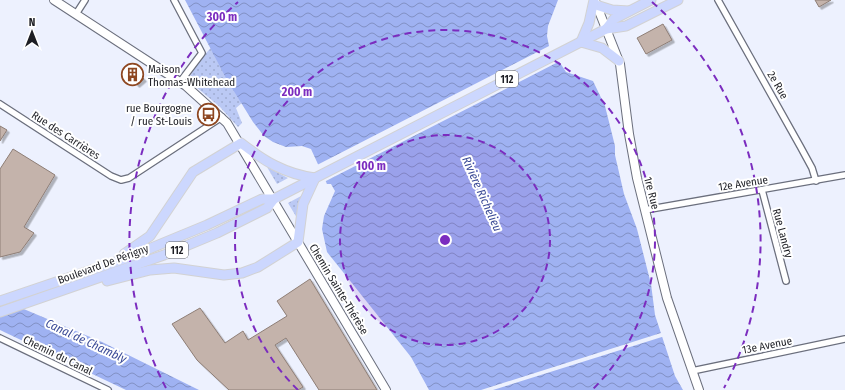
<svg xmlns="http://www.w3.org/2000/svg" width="845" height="390" font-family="'Fira Sans Condensed',sans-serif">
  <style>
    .green { fill: url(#green-dots) }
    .water { fill: url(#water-waves) }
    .pier { fill: #edf1fe }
    .building { fill: #c4b3ab; stroke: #8e7e76; filter: url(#shadow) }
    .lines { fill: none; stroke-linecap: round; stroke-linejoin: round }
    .street-casing { stroke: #6b6f7d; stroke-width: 8 }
    .secondary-casing { stroke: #6b6f7d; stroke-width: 10 }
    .primary-casing { stroke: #d2d2d3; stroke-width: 11 }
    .street { stroke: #fff; stroke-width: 5.5 }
    .secondary { stroke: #fff; stroke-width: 8 }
    .primary { stroke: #ccd7fe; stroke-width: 9 }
    .ring { fill: none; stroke: #7b2cbf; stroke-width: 2; stroke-dasharray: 7 5 }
    .labels { text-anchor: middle; stroke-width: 4; stroke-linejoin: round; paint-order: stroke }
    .shield { fill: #fff; stroke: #616266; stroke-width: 1 }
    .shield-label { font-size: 10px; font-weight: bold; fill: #1d1e24 }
    .poi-label { font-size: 11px; fill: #1d1e24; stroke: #fff; text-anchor: start }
    .street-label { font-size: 11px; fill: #1d1e24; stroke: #fff }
    .water-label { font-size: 12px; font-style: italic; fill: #3b4b97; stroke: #fff }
    .centre { fill: #7b2cbf; stroke: #fff; stroke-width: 2 }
    .ring-label { font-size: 12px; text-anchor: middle; font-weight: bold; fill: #7b2cbf; stroke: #fff; stroke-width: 4; stroke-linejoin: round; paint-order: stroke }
  </style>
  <defs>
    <pattern id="green-dots" width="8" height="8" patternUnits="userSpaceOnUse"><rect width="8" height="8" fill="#bbc9f4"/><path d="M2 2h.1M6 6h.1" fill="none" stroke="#a0acd1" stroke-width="1.8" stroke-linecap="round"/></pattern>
    <pattern id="water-waves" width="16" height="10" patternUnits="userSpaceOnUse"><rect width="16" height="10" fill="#9fb2f2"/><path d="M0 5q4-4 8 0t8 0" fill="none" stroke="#8190c4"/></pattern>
    <filter id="shadow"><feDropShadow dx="2.5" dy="2.5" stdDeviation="0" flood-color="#0004"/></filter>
  </defs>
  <rect width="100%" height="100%" fill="#edf1fe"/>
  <!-- green -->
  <g class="green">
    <path d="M 211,48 L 242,103 L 236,108 L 242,123 L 238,127 L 220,107 L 189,81 C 189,74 206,52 211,48 Z"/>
    <polygon points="267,167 288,178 277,184"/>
    <polygon points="303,195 297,218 288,203"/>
  </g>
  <!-- water -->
  <g class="water">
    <polygon points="185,0 558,0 548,26 547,36 549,46 566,72 593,81 605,106 615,146 615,155 624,194 637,229 651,284 655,315 675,376 683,390 429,390 411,357 327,252 322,229 324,216 335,191 331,184 327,184 311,149 302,146 286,147 273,142 264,136 253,122 227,80"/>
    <polygon points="0,299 102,342 199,390 126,390 0,330"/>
  </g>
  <!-- pier -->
  <g class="pier">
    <polygon points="551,45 560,61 324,182 315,162 317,165"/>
    <polygon points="664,332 665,336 493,390 481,390"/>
  </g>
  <!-- building -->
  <g class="building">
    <polygon points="815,0 831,0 819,7"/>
    <polygon points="663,24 672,40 646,54 637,38"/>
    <polygon points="129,65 144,79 137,85 123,71"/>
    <polygon points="0,126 7,130 0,141"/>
    <polygon points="13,149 55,175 24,227 34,233 20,252 0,257 0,169"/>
    <polygon points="310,279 377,390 319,390 286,338 275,345 303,387 298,390 229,390 197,360 172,324 200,308 225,343 243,331 248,340 287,316 277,301"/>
  </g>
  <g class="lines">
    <defs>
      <g id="street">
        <polyline points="174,0 202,53 180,82"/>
        <polyline points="718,0 800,146 812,168 816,181"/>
        <polyline points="76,14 85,0"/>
        <polyline points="0,104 111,176 121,180 129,178 222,117"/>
        <polyline points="762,190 786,281"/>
        <polyline points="645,210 845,175"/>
        <polyline points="0,338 108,390"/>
        <polyline points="692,371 845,339"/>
      </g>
      <g id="secondary">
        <polyline points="54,0 186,86 227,123 386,390"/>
        <polyline points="595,1 620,64 629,134 637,178 667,298 699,390"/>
      </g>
      <g id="primary">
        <polyline points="596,5 612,10 629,11"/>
        <polyline points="606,29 614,19 651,0"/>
        <polyline points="581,42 589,23 594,0"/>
        <polyline points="581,42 602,48 619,61"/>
        <path d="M 124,254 L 150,236 L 193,172 L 241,143 C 264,161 285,174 315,178"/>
        <polyline points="107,281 150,270 174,268 224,275 242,273 258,267 298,242 303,204 315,178"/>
        <polyline points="0,301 127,258 207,225 262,199 274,199 606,29 626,26 678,0"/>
        <polyline points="0,312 164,255 217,233 267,208 274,199"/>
      </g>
    </defs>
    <!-- street casing -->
    <use href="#street" class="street-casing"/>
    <!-- secondary casing -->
    <use href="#secondary" class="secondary-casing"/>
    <!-- primary casing -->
    <use href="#primary" class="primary-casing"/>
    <!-- street -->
    <use href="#street" class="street"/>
    <!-- secondary -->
    <use href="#secondary" class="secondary"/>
    <!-- primary -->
    <use href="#primary" class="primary"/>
  </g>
  <!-- distance rings -->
  <circle cx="445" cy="240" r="105" fill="#7b2cbf" fill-opacity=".12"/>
  <g class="ring">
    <circle cx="445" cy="240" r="105"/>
    <path d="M298 390A210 210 0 1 1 592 390"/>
    <path d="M166 388A316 316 0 0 1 238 2M652 2A316 316 0 0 1 724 388"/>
  </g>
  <!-- icons -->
  <defs>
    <symbol id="building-ring" viewBox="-11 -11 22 22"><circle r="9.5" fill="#fff" stroke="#8e4721" stroke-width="1.5"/><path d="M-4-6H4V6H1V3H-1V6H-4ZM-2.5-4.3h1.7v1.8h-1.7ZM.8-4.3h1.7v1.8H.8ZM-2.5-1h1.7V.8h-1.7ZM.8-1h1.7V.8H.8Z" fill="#8e4721"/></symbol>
    <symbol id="bus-ring" viewBox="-11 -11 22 22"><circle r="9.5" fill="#fff" stroke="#8e4721" stroke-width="1.5"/><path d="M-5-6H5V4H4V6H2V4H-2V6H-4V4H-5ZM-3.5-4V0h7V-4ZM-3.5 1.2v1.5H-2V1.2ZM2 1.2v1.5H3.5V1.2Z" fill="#8e4721"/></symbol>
  </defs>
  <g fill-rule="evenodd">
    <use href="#building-ring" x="120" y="62" width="25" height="25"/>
    <use href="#bus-ring" x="196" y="102" width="25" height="25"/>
  </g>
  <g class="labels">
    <!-- shield labels -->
    <g class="shield">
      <rect x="496" y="71" width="22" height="16" rx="3"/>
      <rect x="166" y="242" width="22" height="16" rx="3"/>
    </g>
    <g class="shield-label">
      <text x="507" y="83">112</text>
      <text x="177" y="254">112</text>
    </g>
    <!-- poi labels -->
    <g class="poi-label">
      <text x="148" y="73">Maison<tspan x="148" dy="13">Thomas-Whitehead</tspan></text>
      <text x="192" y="112" text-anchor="end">rue Bourgogne<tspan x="192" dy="13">/ rue St-Louis</tspan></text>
    </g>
    <!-- street labels -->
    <g class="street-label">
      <text transform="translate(778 85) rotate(60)" y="4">2e Rue</text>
      <text transform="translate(66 135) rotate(33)" y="4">Rue des Carrières</text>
      <text transform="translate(743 183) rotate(-9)" y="4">12e Avenue</text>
      <text transform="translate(652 193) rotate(76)" y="4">1re Rue</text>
      <text transform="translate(783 233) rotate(75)" y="4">Rue Landry</text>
      <text transform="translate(103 264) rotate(-20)" y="4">Boulevard De Périgny</text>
      <text transform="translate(339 289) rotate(59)" y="4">Chemin Sainte-Thérèse</text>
      <text transform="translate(767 345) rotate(-11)" y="4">13e Avenue</text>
      <text transform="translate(58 355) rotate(26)" y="4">Chemin du Canal</text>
    </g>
    <!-- water labels -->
    <g class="water-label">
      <text transform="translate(482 194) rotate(66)" y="4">Rivière Richelieu</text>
      <text transform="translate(86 341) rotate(25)" y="4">Canal de Chambly</text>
    </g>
  </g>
  <circle cx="445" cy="240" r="6" class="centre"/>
  <g class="ring-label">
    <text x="222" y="21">300 m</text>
    <text x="297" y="96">200 m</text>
    <text x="371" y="170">100 m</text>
  </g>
  <!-- north arrow -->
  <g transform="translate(32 32)" stroke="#ffffff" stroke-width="3" paint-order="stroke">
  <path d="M0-3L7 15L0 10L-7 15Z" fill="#1d1e24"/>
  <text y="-6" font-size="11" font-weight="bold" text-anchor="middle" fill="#1d1e24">N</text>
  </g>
</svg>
